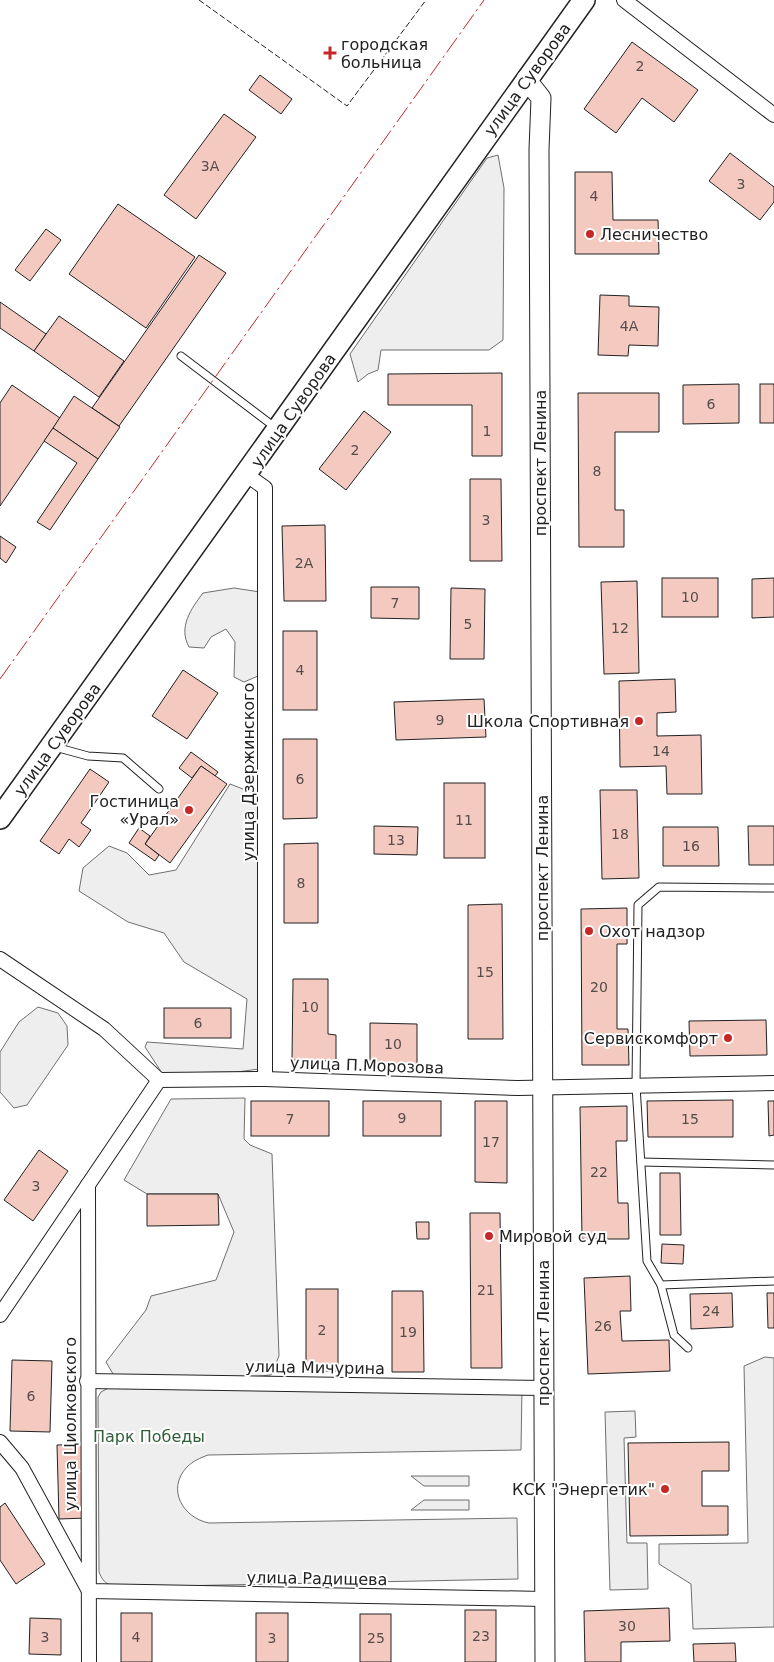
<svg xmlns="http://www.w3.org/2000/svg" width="774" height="1662" font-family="'DejaVu Sans',sans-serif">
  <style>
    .green { fill: #eee; stroke: #6f6f6f }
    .parking { fill: #ededed; stroke: #6f6f6f }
    .building { fill: #f3c9c0; stroke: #222 }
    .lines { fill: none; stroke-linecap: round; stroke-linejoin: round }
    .service-casing { stroke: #222; stroke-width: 9 }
    .minor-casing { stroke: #222; stroke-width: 16 }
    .secondary-casing { stroke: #222; stroke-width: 21 }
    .primary-casing { stroke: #222; stroke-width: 24 }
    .service { stroke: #fff; stroke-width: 7 }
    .minor { stroke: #fff; stroke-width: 14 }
    .secondary { stroke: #fff; stroke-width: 19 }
    .primary { stroke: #fff; stroke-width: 21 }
    .fence { stroke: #222; stroke-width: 1; stroke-dasharray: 6 2.5; stroke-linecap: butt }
    .power { stroke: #c62828; stroke-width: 1; stroke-dasharray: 18 4 2.5 4; stroke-linecap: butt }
    .poi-dot { fill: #c62828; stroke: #fff; stroke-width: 2 }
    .labels { text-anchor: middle; stroke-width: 4; stroke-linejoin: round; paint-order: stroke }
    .number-label { font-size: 14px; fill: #564c4a }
    .poi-label { font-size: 16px; fill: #222; stroke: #fff; text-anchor: start }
    .street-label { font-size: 16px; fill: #222; stroke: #fff }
    .park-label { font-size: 16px; fill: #2f5e38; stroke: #fff }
  </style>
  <rect width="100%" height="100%" fill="#fff"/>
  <!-- green -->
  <g class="green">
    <polygon points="498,155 504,188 503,340 489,350 381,350 378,370 368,374 358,382 350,354 487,158"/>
    <path d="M 234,588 L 260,592 L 258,676 L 244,682 L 234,677 L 235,642 L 226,629 L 211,637 L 204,648 L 189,647 C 178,627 191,609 203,593 Z"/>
    <polygon points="230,784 261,796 259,1069 237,1072 162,1073 145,1047 147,1042 243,1049 247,999 184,962 164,933 128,922 79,891 83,868 109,846 127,853 149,875 176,870"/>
    <polygon points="38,1007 58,1013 67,1026 68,1045 27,1105 14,1108 0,1092 0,1052 19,1022"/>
    <polygon points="245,1098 244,1139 250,1145 272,1154 279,1356 271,1375 228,1379 116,1379 106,1362 146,1310 151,1296 216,1280 234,1232 218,1194 147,1194 124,1180 171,1099"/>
    <polygon points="765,1357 774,1358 774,1627 693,1629 691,1584 659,1564 659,1544 748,1543 744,1366"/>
    <path d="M 112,1386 L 522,1387 L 521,1450 L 208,1455 C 200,1458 193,1461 187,1467 C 166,1489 183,1518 209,1523 L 517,1518 L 518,1579 L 124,1587 C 110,1586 104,1585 99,1572 L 98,1397 L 101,1392 Z"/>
    <polygon points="411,1476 469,1476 469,1486 424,1486"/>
    <polygon points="424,1500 469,1500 469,1510 411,1510"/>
  </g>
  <!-- parking -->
  <polygon class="parking" points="635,1411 636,1437 624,1438 627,1543 647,1543 648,1589 610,1590 605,1412"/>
  <!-- building -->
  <g class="building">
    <polygon points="632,42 698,90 674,122 642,98 616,133 584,109"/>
    <polygon points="260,75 292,99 281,114 249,90"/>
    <polygon points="224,114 256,137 196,219 164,195"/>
    <polygon points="730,153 774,187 774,202 760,220 709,181"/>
    <polygon points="575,172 612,172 613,220 658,220 659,254 575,254"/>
    <polygon points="118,204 195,257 146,328 69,274"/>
    <polygon points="46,229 61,240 30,281 15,270"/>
    <polygon points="199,255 226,273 119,426 92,408"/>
    <polygon points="600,295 629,296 629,306 659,307 658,346 629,345 628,356 598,355"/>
    <polygon points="0,302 46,334 34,351 0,328"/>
    <polygon points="59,316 124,361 99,397 34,351"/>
    <polygon points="502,373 502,456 472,456 472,405 388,405 388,374"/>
    <polygon points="739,384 739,423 683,424 683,385"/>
    <rect x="760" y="384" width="14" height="39"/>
    <polygon points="12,385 60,418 0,506 0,403"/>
    <polygon points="578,393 659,393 659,432 615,432 615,510 624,510 624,547 579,547"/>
    <polygon points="74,396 120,427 98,459 53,428"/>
    <polygon points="364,411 391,432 346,490 319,469"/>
    <polygon points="53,428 98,459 50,530 37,522 77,463 44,441"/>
    <polygon points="470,479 501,479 502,561 470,561"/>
    <polygon points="325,525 326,601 284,601 282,526"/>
    <polygon points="0,536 16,547 6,563 0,558"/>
    <rect x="662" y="578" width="56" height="39"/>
    <polygon points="774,578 774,617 752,618 752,579"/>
    <polygon points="637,581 639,673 604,674 601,582"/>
    <polygon points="371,587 419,587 419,619 371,618"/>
    <polygon points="451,588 485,589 484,659 450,659"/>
    <rect x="283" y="631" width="34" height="79"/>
    <polygon points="183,670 218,693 187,739 152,716"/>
    <polygon points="675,679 676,712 657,713 657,736 701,735 702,794 667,794 666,766 620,767 619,681"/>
    <polygon points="484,699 486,737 396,740 394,702"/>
    <polygon points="283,739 317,739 317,818 283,819"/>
    <polygon points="191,752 218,772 215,776 201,766 192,778 179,768"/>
    <polygon points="201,766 227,784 170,863 145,844"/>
    <polygon points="90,769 109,782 81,823 91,830 79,847 69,839 59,854 40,841"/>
    <rect x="444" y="783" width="41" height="75"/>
    <polygon points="600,790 637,790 639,878 602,879"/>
    <polygon points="374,826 418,827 417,855 374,854"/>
    <polygon points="748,826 774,826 774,865 749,865"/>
    <polygon points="663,827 718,827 719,866 663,866"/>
    <polygon points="139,828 150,836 145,844 159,855 155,861 129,843"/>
    <polygon points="318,843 318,923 284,923 284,844"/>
    <polygon points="502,904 503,1039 468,1039 468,905"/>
    <polygon points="627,908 627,944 617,944 617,1029 628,1029 629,1065 582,1065 581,909"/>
    <polygon points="293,979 328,979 328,1034 336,1035 336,1061 292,1060"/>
    <rect x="164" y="1008" width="67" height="30"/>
    <polygon points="766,1020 767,1055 690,1056 689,1021"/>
    <polygon points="370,1023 417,1024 417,1065 370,1064"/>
    <polygon points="733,1100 733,1137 648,1137 647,1101"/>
    <rect x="251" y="1101" width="78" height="35"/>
    <rect x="363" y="1101" width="78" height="35"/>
    <polygon points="475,1101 507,1101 507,1183 475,1182"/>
    <polygon points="768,1101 774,1101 774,1135 769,1136"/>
    <polygon points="627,1106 627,1141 616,1141 618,1203 628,1203 629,1239 582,1239 580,1107"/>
    <polygon points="39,1150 68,1171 33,1221 4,1200"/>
    <polygon points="660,1173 680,1173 681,1235 660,1235"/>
    <polygon points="147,1194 218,1194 219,1225 147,1226"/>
    <polygon points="470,1213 500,1213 502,1368 471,1368"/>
    <polygon points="416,1222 429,1222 429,1239 417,1239"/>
    <polygon points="662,1244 684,1245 683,1264 661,1263"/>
    <polygon points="630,1276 631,1311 620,1311 622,1341 669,1340 670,1371 588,1374 584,1278"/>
    <rect x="306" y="1289" width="32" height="82"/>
    <polygon points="392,1291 423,1291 424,1372 392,1372"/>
    <polygon points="732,1293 733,1327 691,1329 690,1294"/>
    <polygon points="767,1293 774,1293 774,1328 768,1328"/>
    <polygon points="12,1360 52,1361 50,1432 10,1431"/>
    <polygon points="729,1442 729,1471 702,1471 702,1506 728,1506 728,1535 630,1536 628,1443"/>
    <polygon points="85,1444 87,1518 59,1519 57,1445"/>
    <polygon points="5,1503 45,1564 16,1584 0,1560 0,1507"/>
    <polygon points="669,1608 670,1641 621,1642 621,1662 585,1662 584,1611"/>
    <rect x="465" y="1610" width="31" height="52"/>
    <rect x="121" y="1613" width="31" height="49"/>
    <rect x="256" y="1613" width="32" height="49"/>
    <rect x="360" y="1614" width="31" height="48"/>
    <polygon points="30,1618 61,1619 61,1655 29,1654"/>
    <polygon points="735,1643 736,1662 694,1662 693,1644"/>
  </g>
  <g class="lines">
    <defs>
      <g id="service">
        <polyline points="181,356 276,428"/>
        <polyline points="55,747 88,756 123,758 159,789"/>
        <polyline points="774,888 659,887 638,905 636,1086 647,1261 661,1285 774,1281"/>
        <polyline points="641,1162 774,1165"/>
        <polyline points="661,1285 674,1335 688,1348"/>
      </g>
      <g id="minor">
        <polyline points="624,0 774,115"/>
        <polyline points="247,475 265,488 265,1079"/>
        <polyline points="0,959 104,1029 159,1080 265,1079 518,1088 774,1083"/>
        <polyline points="88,1185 89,1662"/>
        <polyline points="0,1315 159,1080"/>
        <polyline points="87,1381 544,1388"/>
        <polyline points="0,1442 22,1468 89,1591 544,1599"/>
      </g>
      <polyline id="secondary" points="526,79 541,98 539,150 545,1662"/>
      <polyline id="primary" points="0,818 584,0"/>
    </defs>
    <!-- service casing -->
    <use href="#service" class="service-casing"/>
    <!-- minor casing -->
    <use href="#minor" class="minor-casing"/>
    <!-- secondary casing -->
    <use href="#secondary" class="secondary-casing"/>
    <!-- primary casing -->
    <use href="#primary" class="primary-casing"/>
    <!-- service -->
    <use href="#service" class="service"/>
    <!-- minor -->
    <use href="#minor" class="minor"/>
    <!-- secondary -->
    <use href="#secondary" class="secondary"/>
    <!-- primary -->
    <use href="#primary" class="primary"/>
    <!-- fence -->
    <polyline class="fence" points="199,0 347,106 426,0"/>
    <!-- power -->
    <polyline class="power" points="0,679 484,0"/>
  </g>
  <!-- markers -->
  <g class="poi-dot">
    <path d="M327.5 45.5h5v5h5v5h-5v5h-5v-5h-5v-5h5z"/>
    <circle cx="590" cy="234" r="5"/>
    <circle cx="639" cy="721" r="5"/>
    <circle cx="189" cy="810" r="5"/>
    <circle cx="589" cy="931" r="5"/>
    <circle cx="728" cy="1038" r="5"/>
    <circle cx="489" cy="1236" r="5"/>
    <circle cx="665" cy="1489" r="5"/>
  </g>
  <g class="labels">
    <!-- number labels -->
    <g class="number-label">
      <text x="640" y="71">2</text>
      <text x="210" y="171">3А</text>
      <text x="741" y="189">3</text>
      <text x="594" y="201">4</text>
      <text x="629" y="331">4А</text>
      <text x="711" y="409">6</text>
      <text x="487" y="436">1</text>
      <text x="355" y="455">2</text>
      <text x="597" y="476">8</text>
      <text x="486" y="525">3</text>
      <text x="304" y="568">2А</text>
      <text x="690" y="602">10</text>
      <text x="395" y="608">7</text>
      <text x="468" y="629">5</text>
      <text x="620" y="633">12</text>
      <text x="300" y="675">4</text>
      <text x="440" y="725">9</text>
      <text x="661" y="756">14</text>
      <text x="300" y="784">6</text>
      <text x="464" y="825">11</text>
      <text x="620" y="839">18</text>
      <text x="396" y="845">13</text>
      <text x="691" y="851">16</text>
      <text x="301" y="888">8</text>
      <text x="485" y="977">15</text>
      <text x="599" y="992">20</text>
      <text x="310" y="1012">10</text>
      <text x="198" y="1028">6</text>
      <text x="393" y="1049">10</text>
      <text x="402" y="1123">9</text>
      <text x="290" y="1124">7</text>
      <text x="690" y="1124">15</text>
      <text x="491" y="1147">17</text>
      <text x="599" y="1177">22</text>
      <text x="36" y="1191">3</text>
      <text x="486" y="1295">21</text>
      <text x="711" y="1316">24</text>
      <text x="603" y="1331">26</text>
      <text x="322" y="1335">2</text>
      <text x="408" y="1337">19</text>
      <text x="31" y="1401">6</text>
      <text x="627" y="1631">30</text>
      <text x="481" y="1641">23</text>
      <text x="45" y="1642">3</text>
      <text x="136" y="1642">4</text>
      <text x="272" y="1643">3</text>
      <text x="376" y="1643">25</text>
    </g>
    <!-- poi labels -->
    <g class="poi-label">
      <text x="341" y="50">городская<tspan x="341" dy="18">больница</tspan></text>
      <text x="600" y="240">Лесничество</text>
      <text x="629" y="727" text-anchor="end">Школа Спортивная</text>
      <text x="179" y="807" text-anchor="end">Гостиница<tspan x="179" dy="18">«Урал»</tspan></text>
      <text x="599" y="937">Охот надзор</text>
      <text x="718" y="1044" text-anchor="end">Сервискомфорт</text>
      <text x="499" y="1242">Мировой суд</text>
      <text x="655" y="1495" text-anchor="end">КСК "Энергетик"</text>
    </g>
    <!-- street labels -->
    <g class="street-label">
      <text transform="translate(527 79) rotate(-54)" y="6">улица Суворова</text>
      <text transform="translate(293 410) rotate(-55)" y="6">улица Суворова</text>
      <text transform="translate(540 463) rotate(-90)" y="6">проспект Ленина</text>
      <text transform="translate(57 739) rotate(-54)" y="6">улица Суворова</text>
      <text transform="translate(248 772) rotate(-90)" y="6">улица Дзержинского</text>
      <text transform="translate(542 868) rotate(-90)" y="6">проспект Ленина</text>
      <text transform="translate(367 1065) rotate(2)" y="6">улица П.Морозова</text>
      <text transform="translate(543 1333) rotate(-90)" y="6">проспект Ленина</text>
      <text transform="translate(315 1367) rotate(1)" y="6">улица Мичурина</text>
      <text transform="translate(70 1424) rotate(-90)" y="6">улица Циолковского</text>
      <text transform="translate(317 1578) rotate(1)" y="6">улица Радищева</text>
    </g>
    <!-- park labels -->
    <g class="park-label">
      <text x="149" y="1442">Парк Победы</text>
    </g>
  </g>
</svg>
